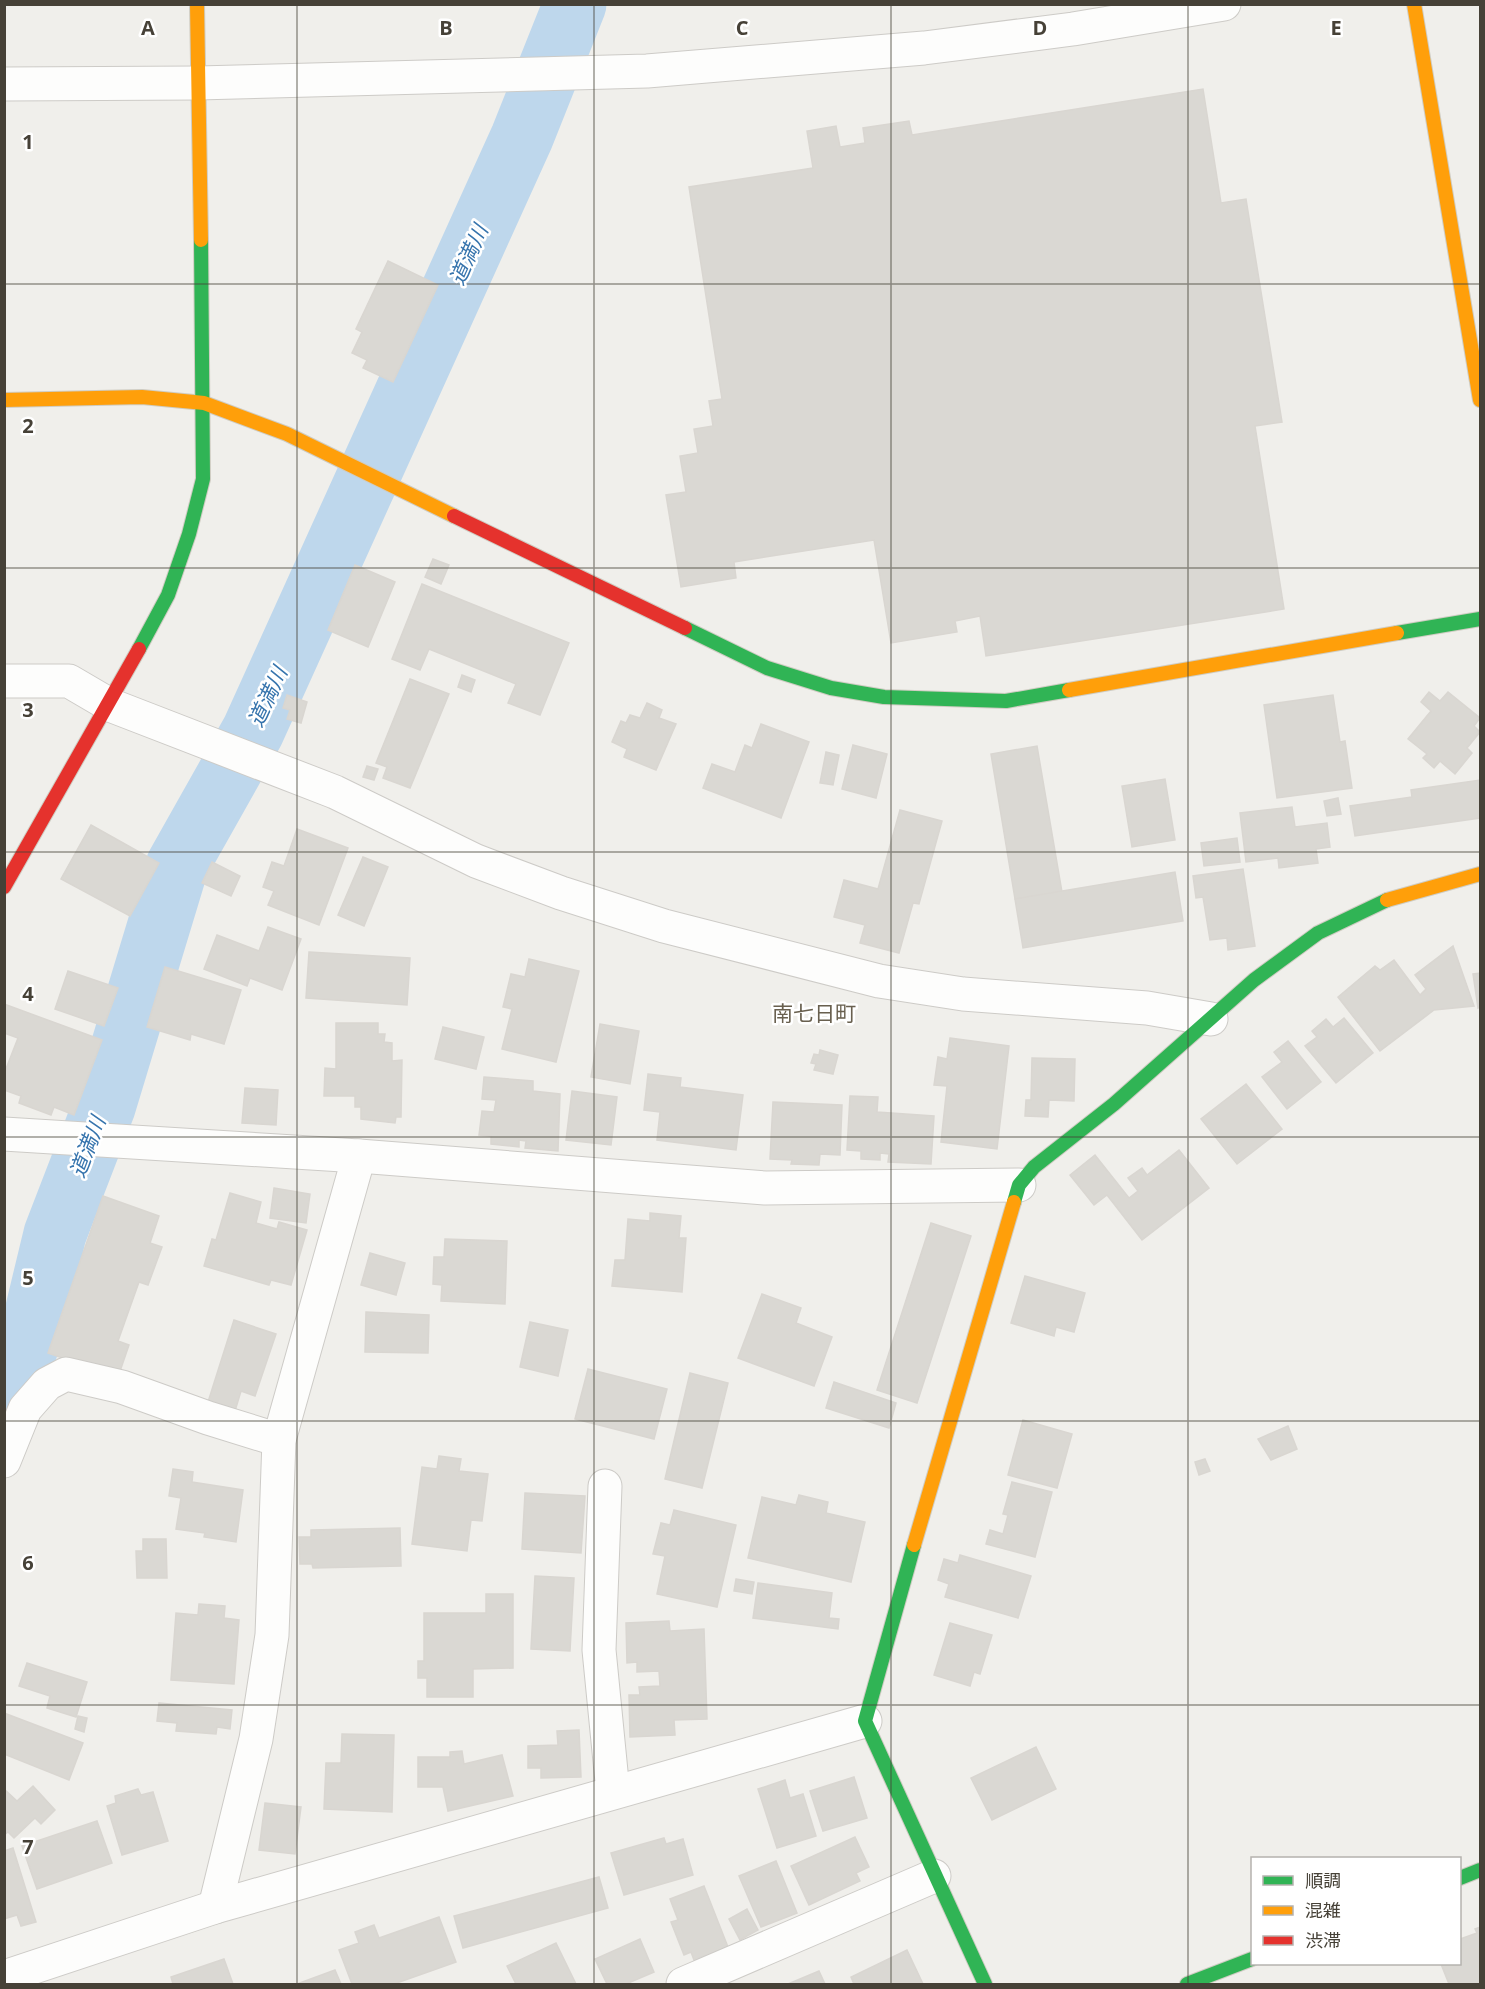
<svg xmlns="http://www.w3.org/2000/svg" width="1485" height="1989" font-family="'Open Sans','Noto Sans JP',sans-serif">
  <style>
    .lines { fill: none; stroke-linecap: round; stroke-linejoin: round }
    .river { stroke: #bed7ec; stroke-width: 63 }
    .building { fill: #dad8d3; stroke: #d9d6d1; stroke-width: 1.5 }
    .street-casing { stroke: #cdcbc7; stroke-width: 35 }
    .fast-casing { stroke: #cfccc2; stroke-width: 16 }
    .slow-casing { stroke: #cfccc2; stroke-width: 16 }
    .jam-casing { stroke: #cfccc2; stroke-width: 16 }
    .street { stroke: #fdfdfc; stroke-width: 33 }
    .fast { stroke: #30b455; stroke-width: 14 }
    .slow { stroke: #ff9f0a; stroke-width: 14 }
    .jam { stroke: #e5322d; stroke-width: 14 }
    .grid { fill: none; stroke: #464137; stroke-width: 1.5; stroke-opacity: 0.55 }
    .labels { text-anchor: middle; stroke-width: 5; stroke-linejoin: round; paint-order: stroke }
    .water-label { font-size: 21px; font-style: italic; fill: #3674ad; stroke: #fff }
    .neighbourhood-label { font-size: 21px; fill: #69604f; stroke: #fff }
    .grid-label { font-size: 20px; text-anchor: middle; font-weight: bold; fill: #464137; stroke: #fff; stroke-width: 5; stroke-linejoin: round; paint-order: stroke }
  </style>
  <rect width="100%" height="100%" fill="#f0efeb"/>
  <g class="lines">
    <!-- river -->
    <polyline class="river" points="4,1405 29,1342 55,1234 104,1107 177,866 253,731 522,137 575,4"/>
  </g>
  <!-- building -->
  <g class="building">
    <polygon points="1203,89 1221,203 1246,199 1282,422 1255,426 1284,609 986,656 980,616 955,621 957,632 891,643 874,540 734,562 736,578 681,587 666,495 686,492 680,456 698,453 694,429 713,426 709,401 722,399 689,187 813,168 807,131 836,126 840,147 865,143 863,128 909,121 912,135"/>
    <polygon points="388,261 438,285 393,382 363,368 367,360 352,353 362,332 356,329"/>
    <polygon points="433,559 449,565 441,584 425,577"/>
    <polygon points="355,565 395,582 368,647 328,630"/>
    <polygon points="422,584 569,643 540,715 508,703 516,684 429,649 420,670 392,659"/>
    <polygon points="462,675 475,680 471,692 458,687"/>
    <polygon points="410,679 449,694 410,788 383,778 387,767 376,763"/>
    <polygon points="1429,692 1440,701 1448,692 1480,718 1474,726 1480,732 1467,748 1472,753 1455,774 1440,761 1434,768 1423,758 1427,754 1408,739 1431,711 1421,702"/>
    <polygon points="287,695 307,702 301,723 287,719 290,710 283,708"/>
    <polygon points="1333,695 1340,742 1345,741 1352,788 1277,798 1264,705"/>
    <polygon points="647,703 662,710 659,718 676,724 656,770 624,757 627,749 612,742 621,721 626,723 630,715 640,718"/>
    <polygon points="761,724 809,742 781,818 703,788 712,764 735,772 745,745 752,748"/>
    <polygon points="853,745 887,754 876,798 842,789"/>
    <polygon points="1037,746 1062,892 1015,899 991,754"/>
    <polygon points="826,752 839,755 833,785 820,783"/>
    <polygon points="367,766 378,769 374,780 363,777"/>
    <polygon points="1165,779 1175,840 1132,847 1122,786"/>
    <polygon points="1480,780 1480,818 1355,836 1350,806 1412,797 1411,790"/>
    <polygon points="1338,798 1341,814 1327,816 1324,801"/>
    <polygon points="1292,807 1295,827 1327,823 1330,847 1316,849 1318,863 1279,868 1278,858 1246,862 1240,813"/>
    <polygon points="900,810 942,821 919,904 913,903 899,953 860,943 865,925 834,917 844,880 878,889"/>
    <polygon points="91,825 159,863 130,916 61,879"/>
    <polygon points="297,829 348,848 319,925 268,905 274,891 263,887 272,862 284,866"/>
    <polygon points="1237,838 1240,862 1204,866 1201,843"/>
    <polygon points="363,857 388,867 364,926 338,915"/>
    <polygon points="212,862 240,876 231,896 202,883"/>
    <polygon points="1243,869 1255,946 1228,950 1227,938 1210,940 1203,897 1196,898 1193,876"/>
    <polygon points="1175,872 1183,921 1023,948 1015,899"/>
    <polygon points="268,927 301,939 282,990 250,978 247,986 204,969 217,935 259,951"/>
    <polygon points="1453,946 1474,1006 1434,1010 1380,1051 1338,997 1375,966 1380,970 1394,960 1420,995 1426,989 1415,975"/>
    <polygon points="309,952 410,958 407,1005 306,998"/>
    <polygon points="529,959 579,971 556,1062 502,1049 512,1009 503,1007 511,974 525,977"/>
    <polygon points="165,967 241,990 224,1044 191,1034 190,1040 147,1027"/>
    <polygon points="68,971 118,988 104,1026 55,1009"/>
    <polygon points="1480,973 1480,1007 1478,1008 1473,974"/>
    <polygon points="4,1004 102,1040 74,1115 54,1107 51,1115 19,1103 21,1096 4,1090 4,1074 18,1038 4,1033"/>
    <polygon points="1344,1018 1373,1053 1336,1083 1305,1046 1317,1037 1312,1031 1326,1019 1333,1027"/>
    <polygon points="336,1023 378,1023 378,1034 385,1034 384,1042 392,1043 392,1061 402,1060 401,1117 396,1117 395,1123 361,1119 361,1107 355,1107 355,1096 324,1096 325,1068 336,1069"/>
    <polygon points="600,1024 639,1031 630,1084 591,1077"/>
    <polygon points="443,1027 484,1037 476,1069 435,1059"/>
    <polygon points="950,1038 1009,1046 997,1149 941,1142 947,1086 934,1085 938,1057 947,1059"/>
    <polygon points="1288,1041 1321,1082 1287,1109 1262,1077 1282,1062 1274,1052"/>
    <polygon points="820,1050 838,1055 833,1074 814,1070 816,1064 811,1063 814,1054 819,1055"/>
    <polygon points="1032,1058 1075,1059 1074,1101 1049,1100 1048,1117 1025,1116 1026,1100 1031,1100"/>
    <polygon points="648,1074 681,1078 680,1087 743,1095 736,1150 657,1140 660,1112 644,1110"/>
    <polygon points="484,1077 533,1081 533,1091 560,1094 558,1151 525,1148 526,1141 519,1140 519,1147 491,1144 491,1136 479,1135 482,1111 494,1112 496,1100 482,1099"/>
    <polygon points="1246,1084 1282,1129 1237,1164 1201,1119"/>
    <polygon points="245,1088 278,1090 276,1125 242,1123"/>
    <polygon points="572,1091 617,1097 611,1145 566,1140"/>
    <polygon points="850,1096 878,1097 877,1112 934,1116 931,1164 888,1162 889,1154 880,1153 880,1160 861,1159 861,1151 847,1150"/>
    <polygon points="773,1102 842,1105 840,1155 820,1154 819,1165 791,1164 792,1160 770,1159"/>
    <polygon points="1179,1150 1209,1188 1142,1240 1107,1195 1094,1205 1070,1175 1095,1155 1129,1198 1138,1191 1128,1178 1142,1168 1147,1175"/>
    <polygon points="274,1188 310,1194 306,1223 270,1218"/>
    <polygon points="230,1193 261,1202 256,1223 277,1229 279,1222 307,1230 291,1285 271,1280 269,1285 204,1266 212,1239 216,1240"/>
    <polygon points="103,1196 159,1216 150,1243 162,1247 148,1285 139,1282 118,1341 129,1345 118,1377 48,1353"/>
    <polygon points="650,1213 681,1216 679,1238 686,1238 682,1292 612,1286 615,1260 625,1260 628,1219 650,1221"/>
    <polygon points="931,1223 971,1236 917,1403 877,1390"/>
    <polygon points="445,1239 507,1241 505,1304 441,1301 442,1285 433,1284 434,1257 444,1257"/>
    <polygon points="370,1253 405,1263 396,1295 361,1285"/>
    <polygon points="1025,1276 1085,1293 1074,1332 1056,1327 1054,1336 1011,1323"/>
    <polygon points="762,1294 801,1308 796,1323 832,1337 814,1386 738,1358"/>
    <polygon points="366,1312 429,1315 428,1353 365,1352"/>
    <polygon points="234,1320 276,1334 255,1396 241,1391 235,1411 208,1402"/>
    <polygon points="530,1322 568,1330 558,1376 520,1367"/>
    <polygon points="588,1369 667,1389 654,1439 575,1419"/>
    <polygon points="690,1373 728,1383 702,1488 665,1479"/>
    <polygon points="834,1382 896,1403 889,1428 826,1408"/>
    <polygon points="1023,1420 1072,1434 1057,1488 1008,1475"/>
    <polygon points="1288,1426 1297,1449 1271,1460 1258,1439"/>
    <polygon points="439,1456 461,1459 459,1471 488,1474 482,1521 471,1520 467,1551 412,1544 422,1467 437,1469"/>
    <polygon points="1205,1459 1210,1471 1199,1475 1195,1462"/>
    <polygon points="173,1469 193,1472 192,1482 243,1490 236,1542 204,1537 205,1533 176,1529 181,1498 169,1496"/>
    <polygon points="1012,1482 1052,1492 1035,1557 986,1544 990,1530 1003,1534 1008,1515 1003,1514"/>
    <polygon points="525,1493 585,1496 581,1553 522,1549"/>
    <polygon points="799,1495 828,1502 826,1513 865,1522 851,1582 748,1558 762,1497 796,1505"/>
    <polygon points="674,1510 736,1525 717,1607 657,1594 665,1556 653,1554 661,1523 670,1525"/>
    <polygon points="400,1528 401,1566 313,1568 312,1564 300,1564 299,1537 311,1537 311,1530"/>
    <polygon points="143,1539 166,1539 167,1578 137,1578 136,1551 143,1551"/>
    <polygon points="960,1555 1031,1576 1018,1618 945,1597 949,1584 938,1580 944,1559 958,1563"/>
    <polygon points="535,1576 574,1578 570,1651 531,1649"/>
    <polygon points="736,1579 754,1582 752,1594 734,1591"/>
    <polygon points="758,1583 832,1593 829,1618 839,1619 838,1629 753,1618"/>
    <polygon points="486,1594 513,1594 513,1668 473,1669 473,1697 427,1697 427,1678 418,1678 418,1661 424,1661 424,1613 486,1613"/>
    <polygon points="199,1604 225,1606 224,1618 239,1620 234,1684 171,1680 176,1613 198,1615"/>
    <polygon points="669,1621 670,1631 704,1629 707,1719 674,1720 675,1735 630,1737 629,1695 640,1695 639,1687 660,1686 659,1671 637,1672 637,1662 627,1663 626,1623"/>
    <polygon points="950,1623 992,1635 980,1674 974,1672 970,1686 934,1675"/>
    <polygon points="27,1663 87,1682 76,1717 47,1708 50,1696 19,1686"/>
    <polygon points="159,1703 232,1710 230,1729 217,1727 216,1734 176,1731 177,1723 157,1721"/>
    <polygon points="4,1713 83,1743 69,1780 4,1754"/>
    <polygon points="78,1716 87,1718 84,1732 75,1729"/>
    <polygon points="579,1730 581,1777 541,1778 541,1768 528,1768 528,1746 558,1745 557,1731"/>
    <polygon points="342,1734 394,1735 392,1812 324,1809 326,1763 341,1763"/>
    <polygon points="1036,1747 1056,1789 992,1820 971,1778"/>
    <polygon points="462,1751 464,1764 502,1755 513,1796 448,1811 443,1787 418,1787 418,1757 450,1757 450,1752"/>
    <polygon points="854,1777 867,1818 823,1831 810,1791"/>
    <polygon points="785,1780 790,1798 803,1794 816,1836 777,1848 758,1789"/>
    <polygon points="33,1786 55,1810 41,1824 35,1818 14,1838 8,1832 4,1835 4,1789 17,1801"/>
    <polygon points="138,1789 141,1795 153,1792 168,1841 122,1855 107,1806 116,1803 115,1796"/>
    <polygon points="265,1803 301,1807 295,1854 259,1850"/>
    <polygon points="97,1821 112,1863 37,1889 22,1846"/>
    <polygon points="855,1837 869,1867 856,1873 860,1881 809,1905 791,1866"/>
    <polygon points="664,1838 666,1844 683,1839 693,1875 624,1895 611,1853"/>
    <polygon points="13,1848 36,1922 21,1926 17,1915 4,1919 4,1851"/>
    <polygon points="776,1861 797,1913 761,1927 739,1876"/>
    <polygon points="599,1877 608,1908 463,1948 454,1916"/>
    <polygon points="704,1886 728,1947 694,1960 691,1952 684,1955 671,1922 678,1920 670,1899"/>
    <polygon points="747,1909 758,1930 740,1940 729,1919"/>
    <polygon points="439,1917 456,1962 394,1984 352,1984 339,1950 359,1943 355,1932 374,1925 379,1938"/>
    <polygon points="1480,1927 1480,1984 1449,1984 1441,1964 1460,1964 1460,1939 1477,1933 1475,1929"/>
    <polygon points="640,1939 654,1972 626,1984 607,1984 595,1959"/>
    <polygon points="556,1943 576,1984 516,1984 507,1966"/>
    <polygon points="907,1950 923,1984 854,1984 851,1977"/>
    <polygon points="224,1959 233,1984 173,1984 171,1977"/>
    <polygon points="335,1970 341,1984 297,1984"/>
    <polygon points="819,1971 825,1984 788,1984"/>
  </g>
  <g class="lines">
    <defs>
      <g id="street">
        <polyline points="4,84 198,83 647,71 924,48 1073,29 1224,4"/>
        <polyline points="4,681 69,681 110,705 335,792 476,861 561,893 664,926 879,981 963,994 1147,1008 1211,1019"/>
        <polyline points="4,1134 359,1156 765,1188 1019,1185"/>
        <polyline points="4,1461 25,1409 47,1384 66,1374 122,1387 208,1418 279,1440"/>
        <polyline points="605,1486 599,1650 613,1792"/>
        <polyline points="215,1907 256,1739 272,1635 279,1440 359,1156"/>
        <polyline points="4,1977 215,1907 865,1721"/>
        <polyline points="683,1984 934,1876"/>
      </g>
      <g id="fast">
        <polyline points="685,628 767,668 831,688 884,697 1006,701 1069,690"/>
        <polyline points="1397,633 1480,619"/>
        <polyline points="139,649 168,595 189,534 203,479 201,240"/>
        <polyline points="1014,1202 1019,1185 1034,1167 1114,1104 1254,980 1318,933 1387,900"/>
        <polyline points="914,1545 865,1721 985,1984"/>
        <polyline points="1460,1878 1480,1870"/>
        <polyline points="1187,1984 1252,1959"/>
      </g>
      <g id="slow">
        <polyline points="197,4 201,240"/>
        <polyline points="1414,4 1480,400"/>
        <polyline points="4,400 142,397 204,403 287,434 454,516"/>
        <polyline points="1069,690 1397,633"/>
        <polyline points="1387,900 1480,874"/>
        <polyline points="914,1545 1014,1202"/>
      </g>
      <g id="jam">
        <polyline points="454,516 685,628"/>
        <polyline points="4,887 139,649"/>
      </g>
    </defs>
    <!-- street casing -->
    <use href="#street" class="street-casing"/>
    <!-- fast casing -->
    <use href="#fast" class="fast-casing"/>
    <!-- slow casing -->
    <use href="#slow" class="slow-casing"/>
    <!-- jam casing -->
    <use href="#jam" class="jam-casing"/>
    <!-- street -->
    <use href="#street" class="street"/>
    <!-- fast -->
    <use href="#fast" class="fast"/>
    <!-- slow -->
    <use href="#slow" class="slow"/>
    <!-- jam -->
    <use href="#jam" class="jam"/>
  </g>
  <!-- grid -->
  <path class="grid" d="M 297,4 L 297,1984M 594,4 L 594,1984M 891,4 L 891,1984M 1188,4 L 1188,1984M 4,284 L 1480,284M 4,568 L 1480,568M 4,852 L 1480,852M 4,1137 L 1480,1137M 4,1421 L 1480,1421M 4,1705 L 1480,1705"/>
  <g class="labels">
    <!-- water labels -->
    <g class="water-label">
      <text transform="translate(469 255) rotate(-66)" y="7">道満川</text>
      <text transform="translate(268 697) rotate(-65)" y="7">道満川</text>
      <text transform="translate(88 1147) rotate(-69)" y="7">道満川</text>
    </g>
    <!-- neighbourhood labels -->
    <g class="neighbourhood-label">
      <text x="814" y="1021">南七日町</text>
    </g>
  </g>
  <g class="grid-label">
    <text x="148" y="35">A</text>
    <text x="446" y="35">B</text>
    <text x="742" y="35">C</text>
    <text x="1040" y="35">D</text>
    <text x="1336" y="35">E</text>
    <text x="28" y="149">1</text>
    <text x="28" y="433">2</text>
    <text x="28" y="717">3</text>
    <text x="28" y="1001">4</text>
    <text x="28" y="1285">5</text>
    <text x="28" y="1570">6</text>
    <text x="28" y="1854">7</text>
  </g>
  <!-- border -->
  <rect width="1485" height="1989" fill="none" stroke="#464137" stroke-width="12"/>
  <!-- legend -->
  <rect x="1251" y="1857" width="210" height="108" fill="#ffffff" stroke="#b5b3af" stroke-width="1.5"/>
  <rect x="1263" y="1876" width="30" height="9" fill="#30b455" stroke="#b5b3af" stroke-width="1.5"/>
  <text x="1305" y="1887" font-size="18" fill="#464137">順調</text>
  <rect x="1263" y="1906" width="30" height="9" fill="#ff9f0a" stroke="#b5b3af" stroke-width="1.5"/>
  <text x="1305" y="1917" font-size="18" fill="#464137">混雑</text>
  <rect x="1263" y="1936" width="30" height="9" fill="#e5322d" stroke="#b5b3af" stroke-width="1.5"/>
  <text x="1305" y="1947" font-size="18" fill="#464137">渋滞</text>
</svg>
